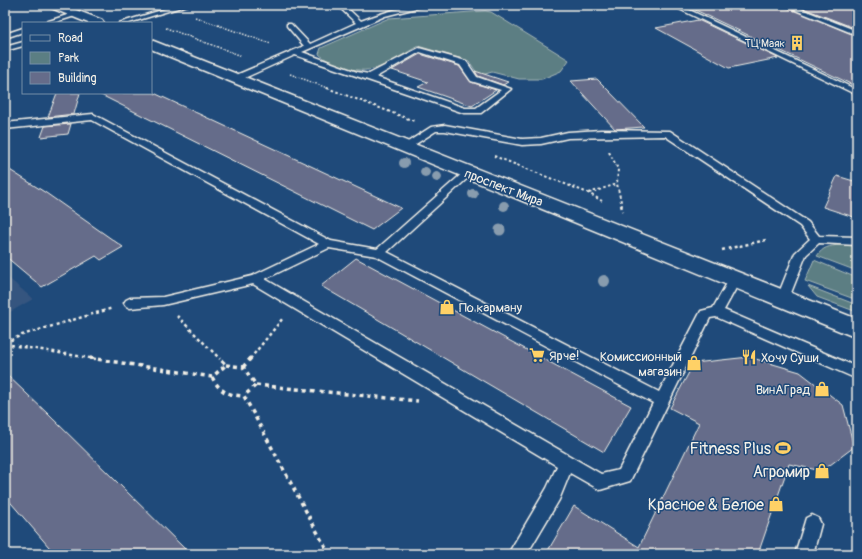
<svg xmlns="http://www.w3.org/2000/svg" width="862" height="559" font-family="Pangolin,sans-serif">
  <style>
    .built { fill: #34547f }
    .green { fill: #5b7e83; stroke: #a8b8b6 }
    .building { fill: #656c8a; stroke: #f4f1e8 }
    .lines { fill: none; stroke-linecap: round; stroke-linejoin: round }
    .lane-casing { stroke: #f4f1e8; stroke-width: 3 }
    .secondary-casing { stroke: #f4f1e8; stroke-width: 3 }
    .path-far3 { stroke: #f4f1e8; stroke-width: 1.5; stroke-dasharray: 1.5 1.5; stroke-linecap: butt }
    .path-far2 { stroke: #f4f1e8; stroke-width: 2; stroke-dasharray: 2.5 2.5; stroke-linecap: butt }
    .path-far1 { stroke: #f4f1e8; stroke-width: 2.5; stroke-dasharray: 3 3; stroke-linecap: butt }
    .path { stroke: #f4f1e8; stroke-width: 3.5; stroke-dasharray: 4 4; stroke-linecap: butt }
    .lane { fill: #1f4a7a; fill-rule: evenodd }
    .secondary { fill: #1f4a7a; fill-rule: evenodd }
    .tree { fill: #889cae }
    .labels { text-anchor: middle; stroke-width: 3; stroke-linejoin: round; paint-order: stroke }
    .far-poi-label { font-size: 11px; fill: #f4f1e8; stroke: #1f4a7a; text-anchor: end }
    .street-label { font-size: 13px; fill: #f4f1e8; stroke: #1f4a7a }
    .poi-label { font-size: 13px; fill: #f4f1e8; stroke: #1f4a7a; text-anchor: start }
    .near-poi-label { font-size: 16px; fill: #f4f1e8; stroke: #1f4a7a; text-anchor: end }
  </style>
  <rect width="100%" height="100%" fill="#1f4a7a"/>
  <filter id="ink" filterUnits="userSpaceOnUse"><feTurbulence type="fractalNoise" baseFrequency=".025" numOctaves="2"/><feDisplacementMap in="SourceGraphic" scale="8" xChannelSelector="R" yChannelSelector="G"/><feConvolveMatrix kernelMatrix="1 2 1 2 8 2 1 2 1" color-interpolation-filters="sRGB"/></filter>
  <g filter="url(#ink)">
    <!-- built -->
    <polygon class="built" points="5,275 33,299 5,315"/>
    <!-- green -->
    <g class="green">
      <path d="M 485,11 L 491,12 L 569,60 L 561,71 L 542,79 L 519,79 L 492,72 L 479,76 L 469,61 L 418,46 C 406,53 393,62 380,67 C 361,75 333,67 319,54 L 321,48 L 389,18 Z"/>
      <path d="M 840,245 L 857,246 L 857,271 L 817,256 C 823,247 829,246 840,245 Z"/>
      <polygon points="814,260 857,278 857,300 805,281"/>
      <polygon points="808,286 857,305 857,312 817,297"/>
    </g>
    <!-- building -->
    <g class="building">
      <polygon points="685,5 782,5 857,36 857,87"/>
      <polygon points="795,5 857,5 857,29"/>
      <polygon points="698,20 778,58 729,68 656,28"/>
      <polygon points="420,54 459,66 471,82 496,90 472,106 418,87 428,82 392,70"/>
      <polygon points="475,71 508,82 503,85 478,76"/>
      <polygon points="597,79 608,90 644,127 615,129 571,81"/>
      <polygon points="57,93 80,93 74,114 48,117"/>
      <polygon points="97,93 154,93 401,208 372,230"/>
      <polygon points="71,124 68,134 41,137 45,126"/>
      <polygon points="5,167 46,193 123,247 101,260 96,256 42,287 5,256"/>
      <polygon points="837,176 857,182 857,218 823,207"/>
      <polygon points="356,258 631,406 604,452 321,286"/>
      <polygon points="749,357 800,372 843,405 854,447 822,471 789,464 758,554 546,554 574,506 639,547 699,423 670,408 694,363"/>
      <polygon points="5,373 48,414 190,554 55,554 5,496"/>
    </g>
    <g class="lines">
      <defs>
        <g id="lane">
          <polygon points="178,5 188,5 129,23 119,23"/>
          <path d="M 337,5 L 344,5 L 361,21 C 382,13 405,5 428,5 L 385,16 L 302,52 L 357,72 L 369,74 L 419,48 L 466,61 L 477,77 L 511,89 L 481,113 L 464,113 L 295,55 L 240,80 L 234,80 L 234,76 L 304,46 L 287,26 L 287,24 L 291,24 L 310,44 L 356,23 ZM 420,52 L 460,65 L 471,81 L 501,90 L 476,108 L 465,108 L 376,77 Z"/>
          <polygon points="671,5 679,5 857,90 857,95"/>
          <polygon points="783,5 791,5 857,31 857,35"/>
          <polygon points="76,12 79,14 78,15 53,23 43,23"/>
          <polygon points="23,28 23,32 5,38 5,34"/>
          <polygon points="23,42 23,46 5,51 5,47"/>
          <path d="M 93,114 L 331,241 L 377,249 L 465,171 L 471,171 L 473,173 L 471,175 L 387,252 L 659,392 L 701,311 L 713,308 L 731,276 L 739,276 L 741,279 L 724,310 L 857,367 L 857,379 L 716,317 L 710,318 L 630,481 L 600,490 L 570,473 L 559,500 L 527,554 L 508,554 L 547,488 L 557,466 L 253,284 L 163,305 L 130,308 L 126,306 L 124,303 L 126,300 L 130,298 L 163,297 L 252,276 L 319,244 L 92,120 L 5,129 L 5,123 ZM 329,248 L 376,256 L 653,403 L 619,470 L 601,474 L 265,279 Z"/>
          <polygon points="445,125 522,139 541,138 568,132 601,130 670,131 808,222 819,236 857,237 857,245 819,243 806,255 789,298 787,301 779,301 777,298 795,253 810,239 800,226 665,136 568,138 541,144 522,145 445,131 436,131 408,149 405,150 400,147 431,127"/>
          <polygon points="812,515 818,518 821,524 813,554 795,554 806,518"/>
        </g>
        <g id="secondary">
          <polygon points="47,5 63,5 102,20 104,23 88,23 49,7"/>
          <polygon points="151,40 857,319 857,338 151,49"/>
        </g>
      </defs>
      <!-- lane casing -->
      <use href="#lane" class="lane-casing"/>
      <!-- secondary casing -->
      <use href="#secondary" class="secondary-casing"/>
      <!-- path-far3 -->
      <g class="path-far3">
        <polyline points="108,5 117,9"/>
        <polyline points="195,17 271,44"/>
        <polyline points="166,28 242,56"/>
        <polyline points="290,74 330,89"/>
      </g>
      <!-- path-far2 -->
      <g class="path-far2">
        <polyline points="327,88 414,121"/>
        <polyline points="609,152 618,169 617,184 622,206"/>
        <polyline points="494,156 588,193 602,201"/>
        <polyline points="589,193 617,184"/>
      </g>
      <!-- path-far1 -->
      <g class="path-far1">
        <polyline points="621,205 623,212"/>
        <polyline points="722,250 766,240"/>
        <polyline points="177,316 220,359"/>
        <polyline points="5,343 22,335 113,308"/>
        <polyline points="5,344 96,359"/>
        <polyline points="250,359 283,318"/>
      </g>
      <!-- path -->
      <g class="path">
        <polyline points="90,358 212,377 226,365 219,358"/>
        <polyline points="226,365 243,367 256,385 244,396"/>
        <polyline points="243,367 251,358"/>
        <path d="M 212,377 C 220,392 227,395 244,396 L 329,554"/>
        <polyline points="256,385 418,401"/>
      </g>
      <!-- lane -->
      <use href="#lane" class="lane"/>
      <!-- secondary -->
      <use href="#secondary" class="secondary"/>
    </g>
    <!-- trees -->
    <g class="tree">
      <circle cx="404" cy="163" r="5"/>
      <circle cx="425" cy="172" r="5"/>
      <circle cx="437" cy="177" r="5"/>
      <circle cx="473" cy="194" r="5"/>
      <circle cx="504" cy="206" r="5"/>
      <circle cx="500" cy="230" r="5.5"/>
      <circle cx="604" cy="281" r="6"/>
    </g>
  </g>
  <!-- icons -->
  <defs>
    <symbol id="building-bare" viewBox="-9 -9 18 18"><path d="M-4-6H4V6H1V3H-1V6H-4ZM-2.5-4.3h1.7v1.8h-1.7ZM.8-4.3h1.7v1.8H.8ZM-2.5-1h1.7V.8h-1.7ZM.8-1h1.7V.8H.8Z" fill="#ffd166" stroke="#1f4a7a" stroke-width="2.5" paint-order="stroke"/></symbol>
    <symbol id="shop-bare" viewBox="-9 -9 18 18"><path d="M-5-2.5h2.3a2.7 3.5 0 0 1 5.4 0H5L5.5 6h-11ZM-1.5-2.5h3a1.5 2.3 0 0 0-3 0Z" fill="#ffd166" stroke="#1f4a7a" stroke-width="2.5" paint-order="stroke"/></symbol>
    <symbol id="supermarket-bare" viewBox="-9 -9 18 18"><path d="M-6-5.5h2.5l.6 2H6L4.5 2H-2.5L-4.4-4H-6ZM-1.5 3.2a1.3 1.3 0 1 0 .1 0ZM3 3.2a1.3 1.3 0 1 0 .1 0Z" fill="#ffd166" stroke="#1f4a7a" stroke-width="2.5" paint-order="stroke"/></symbol>
    <symbol id="restaurant-bare" viewBox="-9 -9 18 18"><path d="M-5-6h1v4h1v-4h1v4h1v-4h1v5L-1.5 .5V6h-2V.5L-5-1ZM5-6V6H3V1.5H1.5Q1.5-4 5-6Z" fill="#ffd166" stroke="#1f4a7a" stroke-width="2.5" paint-order="stroke"/></symbol>
    <symbol id="stadium-bare" viewBox="-9 -9 18 18"><path d="M0-5a6.5 5 0 1 0 0 10a6.5 5 0 1 0 0-10ZM-3.5-1.8h7v3.6h-7Z" fill="#ffd166" stroke="#1f4a7a" stroke-width="2.5" paint-order="stroke"/></symbol>
  </defs>
  <g fill-rule="evenodd">
    <use href="#building-bare" x="786" y="32" width="22" height="22"/>
    <use href="#shop-bare" x="436" y="296" width="22" height="22"/>
    <use href="#supermarket-bare" x="526" y="344" width="22" height="22"/>
    <use href="#restaurant-bare" x="738" y="346" width="22" height="22"/>
    <use href="#shop-bare" x="683" y="352" width="22" height="22"/>
    <use href="#shop-bare" x="811" y="378" width="22" height="22"/>
    <use href="#stadium-bare" x="772" y="437" width="22" height="22"/>
    <use href="#shop-bare" x="811" y="460" width="22" height="22"/>
    <use href="#shop-bare" x="765" y="493" width="22" height="22"/>
  </g>
  <g class="labels">
    <!-- far-poi labels -->
    <g class="far-poi-label">
      <text x="785" y="47">ТЦ Маяк</text>
    </g>
    <!-- street labels -->
    <g class="street-label">
      <text transform="translate(504 187) rotate(21)" y="5">проспект Мира</text>
    </g>
    <!-- poi labels -->
    <g class="poi-label">
      <text x="459" y="312">По карману</text>
      <text x="549" y="360">Ярче!</text>
      <text x="682" y="361" text-anchor="end">Комиссионный<tspan x="682" dy="15">магазин</tspan></text>
      <text x="761" y="362">Хочу Суши</text>
      <text x="810" y="394" text-anchor="end">ВинАГрад</text>
    </g>
    <!-- near-poi labels -->
    <g class="near-poi-label">
      <text x="771" y="454">Fitness Plus</text>
      <text x="810" y="477">Агромир</text>
      <text x="764" y="510">Красное &amp; Белое</text>
    </g>
  </g>
  <!-- margin -->
  <rect width="862" height="559" fill="none" stroke="#1f4a7a" stroke-width="20"/>
  <rect x="10" y="10" width="842" height="539" fill="none" stroke="#f4f1e8" stroke-width="1.5" filter="url(#ink)"/>
  <!-- legend -->
  <rect x="22" y="22" width="130" height="72" fill="#1f4a7a" stroke="#748da6"/>
  <rect x="30" y="35" width="20" height="6" fill="#1f4a7a" stroke="#748da6"/>
  <text x="58" y="42" font-size="12" fill="#f4f1e8">Road</text>
  <rect x="30" y="52" width="20" height="12" fill="#5b7e83" stroke="#748da6"/>
  <text x="58" y="62" font-size="12" fill="#f4f1e8">Park</text>
  <rect x="30" y="72" width="20" height="12" fill="#656c8a" stroke="#748da6"/>
  <text x="58" y="82" font-size="12" fill="#f4f1e8">Building</text>
</svg>
